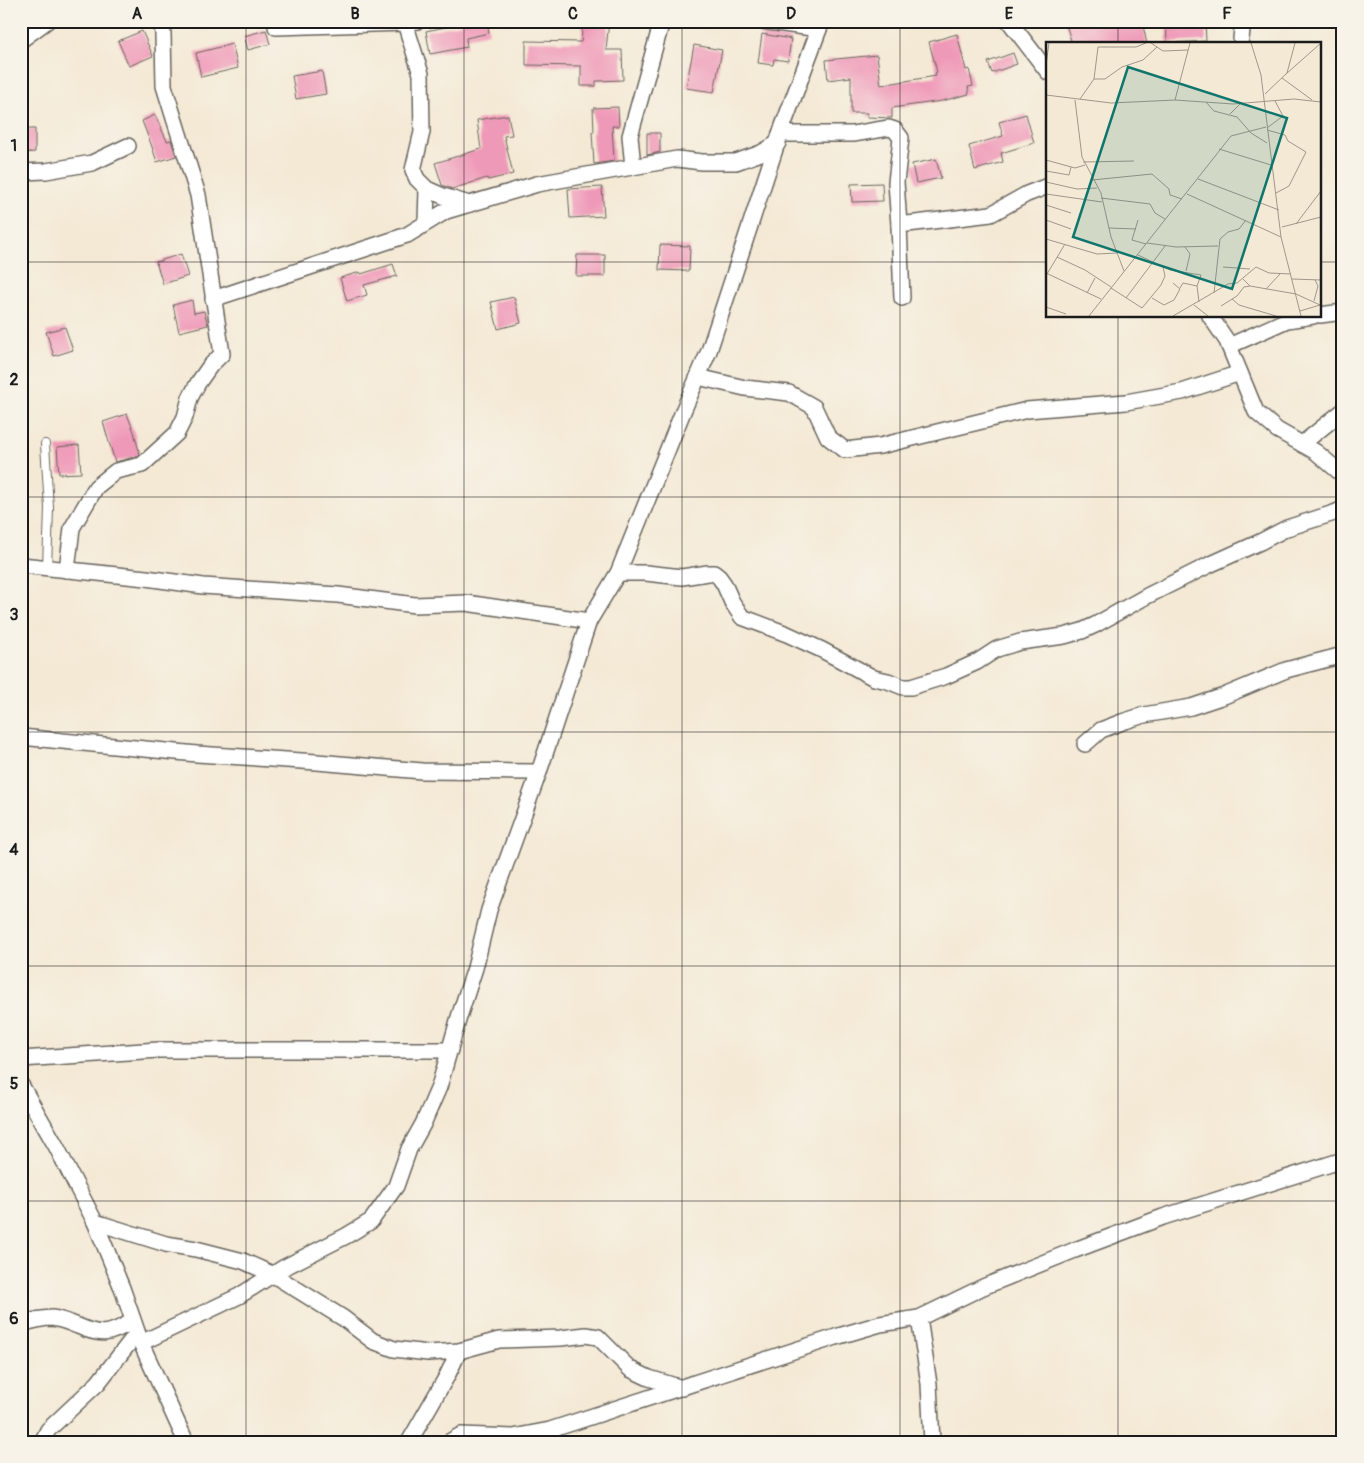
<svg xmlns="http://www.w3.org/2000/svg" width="1364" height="1463" font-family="Pangolin,sans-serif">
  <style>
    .building { fill: #ef99b8 }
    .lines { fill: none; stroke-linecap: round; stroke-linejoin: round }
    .service-casing { stroke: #68645d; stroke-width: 10 }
    .minor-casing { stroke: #68645d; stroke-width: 18 }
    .service { stroke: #fff; stroke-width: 8 }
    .minor { stroke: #fff; stroke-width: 15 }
    .grid { fill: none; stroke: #1c1c1c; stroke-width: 1; stroke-opacity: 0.55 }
    .inset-road { fill: none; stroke: #9e978b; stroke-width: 1 }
    .view { fill: #0f766e; fill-opacity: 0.15; stroke: #0f766e; stroke-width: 2.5 }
    .inset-edge { fill: none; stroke: #1c1c1c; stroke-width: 2.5 }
    .neatline { fill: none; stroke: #1c1c1c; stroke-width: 2 }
    .grid-label { font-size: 16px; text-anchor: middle; font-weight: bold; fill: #1c1c1c }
  </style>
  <rect width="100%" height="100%" fill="#f7f3e8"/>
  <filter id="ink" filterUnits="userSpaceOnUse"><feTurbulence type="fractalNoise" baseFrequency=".02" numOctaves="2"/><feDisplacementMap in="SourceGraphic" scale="10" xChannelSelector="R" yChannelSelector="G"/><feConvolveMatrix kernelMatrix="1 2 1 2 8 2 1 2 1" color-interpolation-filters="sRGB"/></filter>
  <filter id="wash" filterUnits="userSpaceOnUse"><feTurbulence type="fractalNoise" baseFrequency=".0096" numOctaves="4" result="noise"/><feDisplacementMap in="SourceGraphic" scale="20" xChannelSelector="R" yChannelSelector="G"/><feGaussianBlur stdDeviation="1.12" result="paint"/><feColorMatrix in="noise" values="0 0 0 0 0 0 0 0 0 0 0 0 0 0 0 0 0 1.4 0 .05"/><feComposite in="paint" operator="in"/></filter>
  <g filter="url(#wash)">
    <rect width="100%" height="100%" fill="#f4e9d5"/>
    <g id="blocks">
      <!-- building -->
      <g class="building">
        <polygon points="460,21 487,21 489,33 466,38 467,47 430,54 426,31 461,24"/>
        <polygon points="583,21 609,21 606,50 622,50 623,80 596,81 596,86 581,86 581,66 526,65 526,41 581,42"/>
        <polygon points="1065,21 1142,21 1147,44 1072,44"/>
        <polygon points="1166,21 1205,21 1206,41 1167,43"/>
        <polygon points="266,30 270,44 248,50 244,36"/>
        <polygon points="142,31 153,56 129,66 118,41"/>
        <polygon points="762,34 791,39 788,61 774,59 773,65 758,63"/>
        <polygon points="957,34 966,70 969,69 973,86 968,87 969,94 942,101 892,108 892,118 867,117 867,113 851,113 851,77 828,80 826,60 877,55 881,85 936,76 935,73 937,72 929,42"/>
        <polygon points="232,44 238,68 201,77 196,53"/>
        <polygon points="694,45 722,50 714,92 686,88"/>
        <polygon points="1013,53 1017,64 992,73 988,62"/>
        <polygon points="322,71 326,94 296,99 292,76"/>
        <polygon points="618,107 619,126 612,126 614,161 594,164 592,132 594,132 593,108"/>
        <polygon points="1026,114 1034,143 1001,153 1003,162 975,170 969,146 1003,136 999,122"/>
        <polygon points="155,115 167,141 171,140 176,156 157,162 151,144 142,121"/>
        <polygon points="508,115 512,135 504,136 513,174 488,180 487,178 452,189 442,185 435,163 481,149 477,120"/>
        <polygon points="21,129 35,129 35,152 21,153"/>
        <polygon points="647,133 660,133 660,152 647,155"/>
        <polygon points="936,159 941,178 916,183 912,164"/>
        <polygon points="882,183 883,201 852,202 851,184"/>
        <polygon points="602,187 604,216 570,218 568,189"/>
        <polygon points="660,245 690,246 689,271 659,270"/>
        <polygon points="181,254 188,276 163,284 156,262"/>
        <polygon points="577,255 605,255 605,276 576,276"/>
        <polygon points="393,264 397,276 364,285 367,295 347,301 340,278 360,272 361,274"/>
        <polygon points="514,297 521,323 498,329 491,302"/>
        <polygon points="192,300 194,313 204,311 208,325 179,332 173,305"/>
        <polygon points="65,327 73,350 54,356 46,332"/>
        <polygon points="127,414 134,432 140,455 138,456 115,462 103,422"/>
        <polygon points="79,445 81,473 59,474 57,447"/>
      </g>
    </g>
  </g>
  <g filter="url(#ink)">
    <use href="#blocks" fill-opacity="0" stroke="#68645d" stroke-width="1"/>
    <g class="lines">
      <defs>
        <polyline id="service" points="45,444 49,508 47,568"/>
        <g id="minor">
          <polyline points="276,21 276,27 405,23 417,21"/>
          <polyline points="762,21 819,29"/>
          <polyline points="1009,21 1048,72"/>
          <polyline points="405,23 421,74 422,132 413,170 417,179 427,189 443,196 469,204"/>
          <polyline points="1241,39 1243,21"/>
          <polyline points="21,40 47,21"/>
          <polyline points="780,134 853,134 889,128 895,130 901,138 896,182 899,225 902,298"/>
          <polyline points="633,167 630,136 662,21"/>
          <polyline points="21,172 46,171 92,163 128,146"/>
          <polyline points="426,222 427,189"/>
          <polyline points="899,225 991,214 1027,194 1048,186"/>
          <polyline points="213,299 407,235 446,211 537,184 677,159 702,162 736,162 761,153 778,143"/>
          <polyline points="1320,315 1343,312"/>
          <polyline points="1210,316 1227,341 1256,412 1277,430 1316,452 1343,475"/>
          <polyline points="1229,346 1287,320 1313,316"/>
          <polyline points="698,377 745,388 789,393 814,407 828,437 845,450 880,446 1027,410 1126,402 1182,392 1240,373"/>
          <polyline points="1302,444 1343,411"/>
          <polyline points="21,565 146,578 203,586 338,595 415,605 466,603 589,621"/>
          <polyline points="67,570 72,528 96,487 116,471 142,465 177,433 185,417 190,398 198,383 210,366 222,354 198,195 164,86 163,33 161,21"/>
          <polyline points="618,573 646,573 682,577 708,573 714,573 719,577 724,584 732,602 742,617 787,634 822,650 874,678 888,681 903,687 911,687 946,676 977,662 997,649 1020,642 1064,636 1082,631 1095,625 1147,596 1209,565 1260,542 1287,528 1334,513 1343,509"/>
          <polyline points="21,737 197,754 317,762 422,771 539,772"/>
          <polyline points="1085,744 1101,730 1122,722 1144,715 1191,707 1224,696 1286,670 1343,655"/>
          <polyline points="21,1059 159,1050 450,1050"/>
          <polyline points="21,1085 56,1146 95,1222 122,1288 141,1343 186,1442"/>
          <polyline points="95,1222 166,1244 196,1249 243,1261 272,1274 343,1318 373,1341 394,1349 428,1353 459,1351 499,1340 561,1338 586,1335 598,1337 630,1369 649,1378 682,1388"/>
          <polyline points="919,1318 929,1384 932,1442"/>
          <path d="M 21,1324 C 31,1321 42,1318 52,1318 C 61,1319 70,1323 78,1326 C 102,1337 111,1334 133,1321"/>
          <polyline points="141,1343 239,1296 283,1268 346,1236 371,1221 396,1186 409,1149 423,1124 439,1087 459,1017 475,968 489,910 539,772 589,621 618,573 684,409 709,351 780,134 822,21"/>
          <polyline points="42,1442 48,1430 98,1383 137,1333"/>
          <polyline points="409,1442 447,1376 459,1351"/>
          <polyline points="449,1442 461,1435 513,1437 550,1430 839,1336 880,1324 919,1318 983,1287 1075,1250 1163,1217 1343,1160"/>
        </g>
      </defs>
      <!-- service casing -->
      <use href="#service" class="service-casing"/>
      <!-- minor casing -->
      <use href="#minor" class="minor-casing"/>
      <!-- service -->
      <use href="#service" class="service"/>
      <!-- minor -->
      <use href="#minor" class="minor"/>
    </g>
  </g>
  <!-- grid -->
  <path class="grid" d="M 246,21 L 246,1442M 464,21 L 464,1442M 682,21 L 682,1442M 900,21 L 900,1442M 1118,21 L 1118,44M 21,262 L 1048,262M 1320,262 L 1343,262M 1118,316 L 1118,1442M 21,497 L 1343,497M 21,732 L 1343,732M 21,966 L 1343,966M 21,1201 L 1343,1201"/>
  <!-- overview -->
  <g transform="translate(1046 42)">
    <rect width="275" height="275" fill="#f4e9d5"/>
    <path class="inset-road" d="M 105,1 L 117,9 L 142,8M 205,1 L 215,33 L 235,195 L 255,274M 0,23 L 3,1M 240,32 L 275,1M 236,36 L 266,58M 48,37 L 59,37 L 76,25 L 97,18 L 111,5M 219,52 L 241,31 L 249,1M 0,53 L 65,61 L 129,58 L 187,62 L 248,57 L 275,60M 34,57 L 48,37 L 52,5 L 90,5 L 100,1M 29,58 L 36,115 L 55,151 L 65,195 L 78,229M 129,58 L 144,1M 160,60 L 168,69 L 191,75 L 205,91 L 221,101M 184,72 L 196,60M 221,86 L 237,74 L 229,59M 221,88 L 239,93 L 242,99 L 260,110 L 243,144 L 230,151M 173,107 L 225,123M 0,118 L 29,126 L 39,123M 37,120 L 88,119M 0,129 L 23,133 L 25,125M 152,137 L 233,168M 46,138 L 106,132 L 123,147 L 124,153 L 136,157M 0,140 L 31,147 L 51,146M 0,152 L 56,160M 141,152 L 235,195M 55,156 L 104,162 L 109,171 L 119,177M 0,163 L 25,171M 0,178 L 25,187M 92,178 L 86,198 L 100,202M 250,182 L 275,149M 236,185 L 275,175M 63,186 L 90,187M 0,197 L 51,212 L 71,211M 101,201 L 130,205 L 172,204M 139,205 L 144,212 L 140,229M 92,213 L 124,228 L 155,233 L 151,244 L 153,260M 11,215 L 39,228 L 65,245M 177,225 L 204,227M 0,231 L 55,257M 1,232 L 19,202M 197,237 L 204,244 L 250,252 L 274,263M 246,237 L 275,238M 65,246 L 96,266 L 115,243 L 119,234 L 117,225M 134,246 L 137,241 L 151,244M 220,247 L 234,232M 41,251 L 49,236M 168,251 L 174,197 L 182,190 L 193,187 L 200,178M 80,256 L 119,204M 106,256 L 118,263 L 128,258 L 134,247 L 127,241M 186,257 L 193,263 L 230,274M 268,259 L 272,244 L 269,238M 148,263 L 162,274M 175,264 L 191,254 L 198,245 L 204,244M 0,265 L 20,272M 254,269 L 274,263M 43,274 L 185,94 L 220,85M 127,274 L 182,242 L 191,241 L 210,225 L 223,231 L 245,232"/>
    <path class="view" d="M 82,25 L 241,76 L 186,247 L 27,195 Z"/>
    <rect width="275" height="275" class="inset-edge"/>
  </g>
  <!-- margin -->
  <rect width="1364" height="1463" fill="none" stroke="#f7f3e8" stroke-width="55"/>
  <rect x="28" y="28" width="1308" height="1408" class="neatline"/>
  <g class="grid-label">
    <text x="137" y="19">A</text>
    <text x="355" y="19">B</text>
    <text x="573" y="19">C</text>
    <text x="791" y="19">D</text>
    <text x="1009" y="19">E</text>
    <text x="1227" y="19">F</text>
    <text x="14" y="151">1</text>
    <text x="14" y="385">2</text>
    <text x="14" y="620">3</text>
    <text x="14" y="855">4</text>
    <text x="14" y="1089">5</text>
    <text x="14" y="1324">6</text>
  </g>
</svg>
